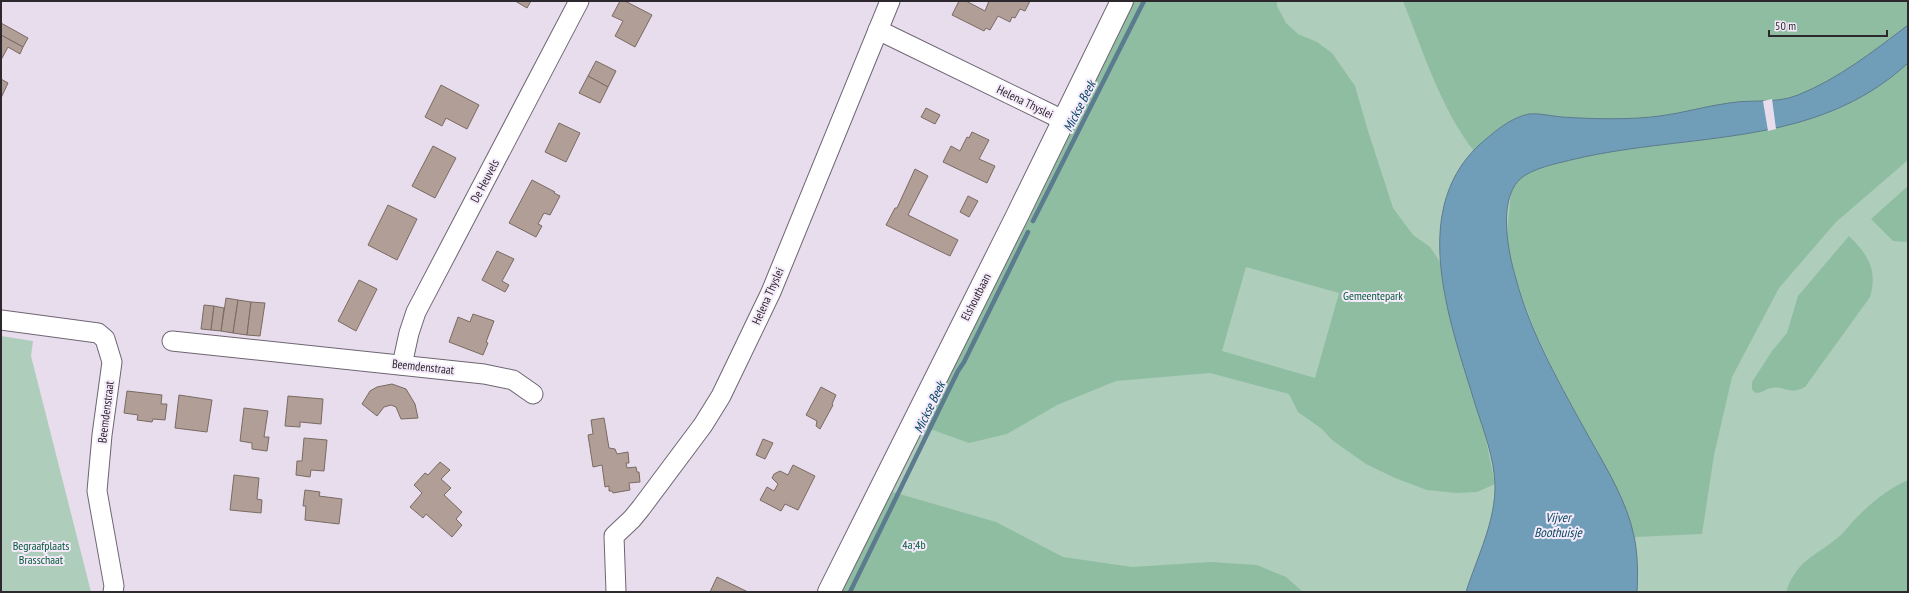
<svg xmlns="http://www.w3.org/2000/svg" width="1909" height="593" font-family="'PT Sans Narrow',sans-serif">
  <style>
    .green { fill: #aecdbb }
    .forest { fill: #8ebda2; fill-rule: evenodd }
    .water { fill: #709eb8; stroke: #5c7b8e }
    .pier { fill: #e8dded }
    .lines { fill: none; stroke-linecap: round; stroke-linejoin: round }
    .stream { stroke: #5c7b8e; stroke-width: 4.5 }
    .building { fill: #b19f97; stroke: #7a6a63 }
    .street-casing { stroke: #6e6572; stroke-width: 21 }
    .secondary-casing { stroke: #6e6572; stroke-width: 24 }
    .street { stroke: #fff; stroke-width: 19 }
    .secondary { stroke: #fff; stroke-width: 22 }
    .labels { text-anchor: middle; stroke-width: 4; stroke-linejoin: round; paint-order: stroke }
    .street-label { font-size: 12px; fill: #2c282d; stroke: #f5eafa }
    .park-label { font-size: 12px; fill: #045b3a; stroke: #f5eafa }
    .water-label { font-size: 13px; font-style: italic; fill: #054661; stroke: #f5eafa }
  </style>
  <rect width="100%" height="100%" fill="#e8dded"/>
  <!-- green -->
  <g class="green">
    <polygon points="1133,1 1908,1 1908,592 839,592"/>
    <polygon points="1,336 33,341 31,356 91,592 1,592"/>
  </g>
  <!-- forest -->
  <g class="forest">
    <path d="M 1133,1 L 1277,1 L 1277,6 L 1286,23 L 1298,34 L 1317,42 L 1332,53 L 1355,86 L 1368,131 L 1393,208 L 1413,235 L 1430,247 L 1442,265 L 1444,293 L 1456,340 L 1485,435 L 1495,484 L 1477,492 L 1457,493 L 1427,490 L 1395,478 L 1366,464 L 1332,440 L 1322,429 L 1298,412 L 1289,394 L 1210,373 L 1116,381 L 1057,405 L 1007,434 L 969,443 L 922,426 ZM 1246,267 L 1339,293 L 1315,378 L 1222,351 Z"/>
    <path d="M 1403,1 L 1908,1 L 1908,160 L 1836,222 L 1779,288 L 1732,377 L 1714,455 L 1702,534 L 1634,537 L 1625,508 L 1557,378 L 1537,336 L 1516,282 L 1509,254 L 1507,233 L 1511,192 C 1499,179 1485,166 1474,151 C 1442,111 1422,49 1403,1 Z"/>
    <polygon points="1908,186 1908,242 1893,241 1871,219"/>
    <path d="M 1849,236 C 1868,255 1878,270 1870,297 L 1805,387 C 1788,396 1784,385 1771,388 C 1765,389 1763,393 1756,393 L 1752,390 L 1752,382 L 1772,351 L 1787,333 L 1798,296 Z"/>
    <path d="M 1908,480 L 1908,592 L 1786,592 C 1798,557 1818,556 1842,534 C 1847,529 1851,523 1856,518 C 1871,503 1889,488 1908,480 Z"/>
    <polygon points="889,491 996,522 1063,557 1132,567 1211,562 1257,565 1286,577 1303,592 839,592"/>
  </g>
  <!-- water -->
  <path class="water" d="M 1908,25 L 1908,63 C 1815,149 1690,132 1575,159 C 1559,163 1531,168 1519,180 C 1498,202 1508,252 1516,279 C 1531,335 1562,388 1590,439 C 1607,469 1627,502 1634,536 C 1638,555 1638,574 1637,592 L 1466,592 C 1477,557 1496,521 1495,484 C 1494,458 1484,431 1476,407 C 1452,327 1407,214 1478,146 C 1493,133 1509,118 1529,114 C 1539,113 1551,116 1562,117 C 1591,119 1631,120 1660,116 C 1683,113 1706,106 1729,103 C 1752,99 1776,104 1798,95 C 1838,79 1874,51 1908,25 Z"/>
  <!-- pier -->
  <polygon class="pier" points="1772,99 1776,129 1768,131 1763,101"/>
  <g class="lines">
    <!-- stream -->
    <g class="stream">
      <polyline points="1033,221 1144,1"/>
      <polyline points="850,592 958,371 964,362 1028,232"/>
    </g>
  </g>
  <!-- building -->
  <g class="building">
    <polygon points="515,1 531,1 527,8"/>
    <polygon points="620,1 625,1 652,15 635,47 615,36 623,21 612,16"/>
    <polygon points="959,1 966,1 985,11 989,1 1030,1 1025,11 1020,9 1015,18 1012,17 1010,22 998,16 990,30 986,28 984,31 952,15"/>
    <polygon points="1,23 28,38 23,47 1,35"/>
    <polygon points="1,35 23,47 20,54 8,47 1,60"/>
    <polygon points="596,61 616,71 608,87 588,76"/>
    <polygon points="588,76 608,87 600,103 579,93"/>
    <polygon points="1,79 8,83 1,98"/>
    <polygon points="441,85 479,105 467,129 446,118 442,126 425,117"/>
    <polygon points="926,108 940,115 935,124 921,117"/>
    <polygon points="559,123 580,133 566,162 545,152"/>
    <polygon points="972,132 989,140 979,159 995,166 987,183 943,162 951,146 960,151 967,137 969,138"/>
    <polygon points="433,146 456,158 435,198 412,186"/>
    <polygon points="915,169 928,176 908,215 958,240 950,256 886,225 895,208 897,208"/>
    <polygon points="532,180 555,192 554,193 560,196 550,215 544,213 538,224 542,226 536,237 509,223"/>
    <polygon points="968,196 978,201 969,217 960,212"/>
    <polygon points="388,205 417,219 397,260 368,245"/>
    <polygon points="497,251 514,259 502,281 509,285 505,292 482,280"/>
    <polygon points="359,280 377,289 356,331 338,321"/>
    <polygon points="226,298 238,300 233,333 221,331"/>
    <polygon points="238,300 251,302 247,335 233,333"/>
    <polygon points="251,302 265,303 260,336 247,335"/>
    <polygon points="204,305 214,306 211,330 201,329"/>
    <polygon points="214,306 224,308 221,331 211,330"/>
    <polygon points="473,314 494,321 486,342 488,343 483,355 449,342 458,317 470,322"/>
    <polygon points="392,384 406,389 415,404 418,418 401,419 396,407 391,405 384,407 377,416 362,404 370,391 377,387"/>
    <polygon points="821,387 836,395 832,404 833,405 820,429 816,426 817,421 806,415"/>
    <polygon points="127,391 162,395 161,404 167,404 165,420 153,419 152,422 137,420 138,415 124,413"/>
    <polygon points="179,395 212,400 207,432 175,428"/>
    <polygon points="288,396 323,399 321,424 300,422 300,427 285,426"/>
    <polygon points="244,408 268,411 264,437 269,437 267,451 252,449 252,443 240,441"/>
    <polygon points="604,418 609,448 615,449 617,454 628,452 629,463 626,463 627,468 636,467 637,472 639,472 640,482 629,483 630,490 613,493 612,491 609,491 609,486 605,487 602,465 593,467 588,435 593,434 591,420"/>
    <polygon points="304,438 327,440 324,471 311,470 310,477 296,475 297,461 302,461"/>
    <polygon points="763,439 773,443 765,459 756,455"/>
    <polygon points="440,462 450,470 441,479 451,488 444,495 462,512 456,519 462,525 452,537 426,514 423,518 410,507 422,493 414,485 425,473 428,475"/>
    <polygon points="793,465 815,476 798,510 785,504 781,511 760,500 767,487 774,491 778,484 772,478 774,474 780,471 788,475"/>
    <polygon points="234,475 259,478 257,499 262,500 261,513 230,510"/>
    <polygon points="305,490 320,492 319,496 342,499 339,524 305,520 306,506 303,506"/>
    <polygon points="717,577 748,592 710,592"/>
  </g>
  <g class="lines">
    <defs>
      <g id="street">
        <polyline points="878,30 1063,120"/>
        <polyline points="1,320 98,333 105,339 112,362 102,435 97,491 114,586 113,592"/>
        <polyline points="172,341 484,374 513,380 533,394"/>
        <polyline points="402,365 409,333 416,312 579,1"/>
        <polyline points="616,592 614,536 632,519 641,508 703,425 721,396 771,292 890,1"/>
      </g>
      <polyline id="secondary" points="829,592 1016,218 1122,1"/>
    </defs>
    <!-- street casing -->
    <use href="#street" class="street-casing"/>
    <!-- secondary casing -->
    <use href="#secondary" class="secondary-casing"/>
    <!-- street -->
    <use href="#street" class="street"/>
    <!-- secondary -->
    <use href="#secondary" class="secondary"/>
  </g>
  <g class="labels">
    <!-- street labels -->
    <g class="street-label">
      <text transform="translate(1025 102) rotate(26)" y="4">Helena Thyslei</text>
      <text transform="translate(485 181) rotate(-62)" y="4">De Heuvels</text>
      <text transform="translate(768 296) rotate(-66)" y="4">Helena Thyslei</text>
      <text transform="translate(976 297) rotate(-63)" y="4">Elshoutbaan</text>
      <text transform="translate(423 367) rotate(6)" y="4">Beemdenstraat</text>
      <text transform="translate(106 412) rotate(-83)" y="4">Beemdenstraat</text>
    </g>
    <!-- park labels -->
    <g class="park-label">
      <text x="1373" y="300">Gemeentepark</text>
      <text x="914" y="549">4a;4b</text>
      <text x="41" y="550">Begraafplaats<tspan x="41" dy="14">Brasschaat</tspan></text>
    </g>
    <!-- water labels -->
    <g class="water-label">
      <text transform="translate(1079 106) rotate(-63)" y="5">Mickse Beek</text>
      <text transform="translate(929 407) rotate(-64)" y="5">Mickse Beek</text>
      <text x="1558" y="522">Vijver<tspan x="1558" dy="15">Boothuisje</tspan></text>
    </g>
  </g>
  <!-- border -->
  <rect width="1909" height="593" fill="none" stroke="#2c282d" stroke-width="4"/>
  <!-- scale -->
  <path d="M1769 30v6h118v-6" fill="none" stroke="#2c282d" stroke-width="2"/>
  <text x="1775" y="30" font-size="12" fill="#2c282d" stroke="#f5eafa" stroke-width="3" paint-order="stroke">50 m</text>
</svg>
